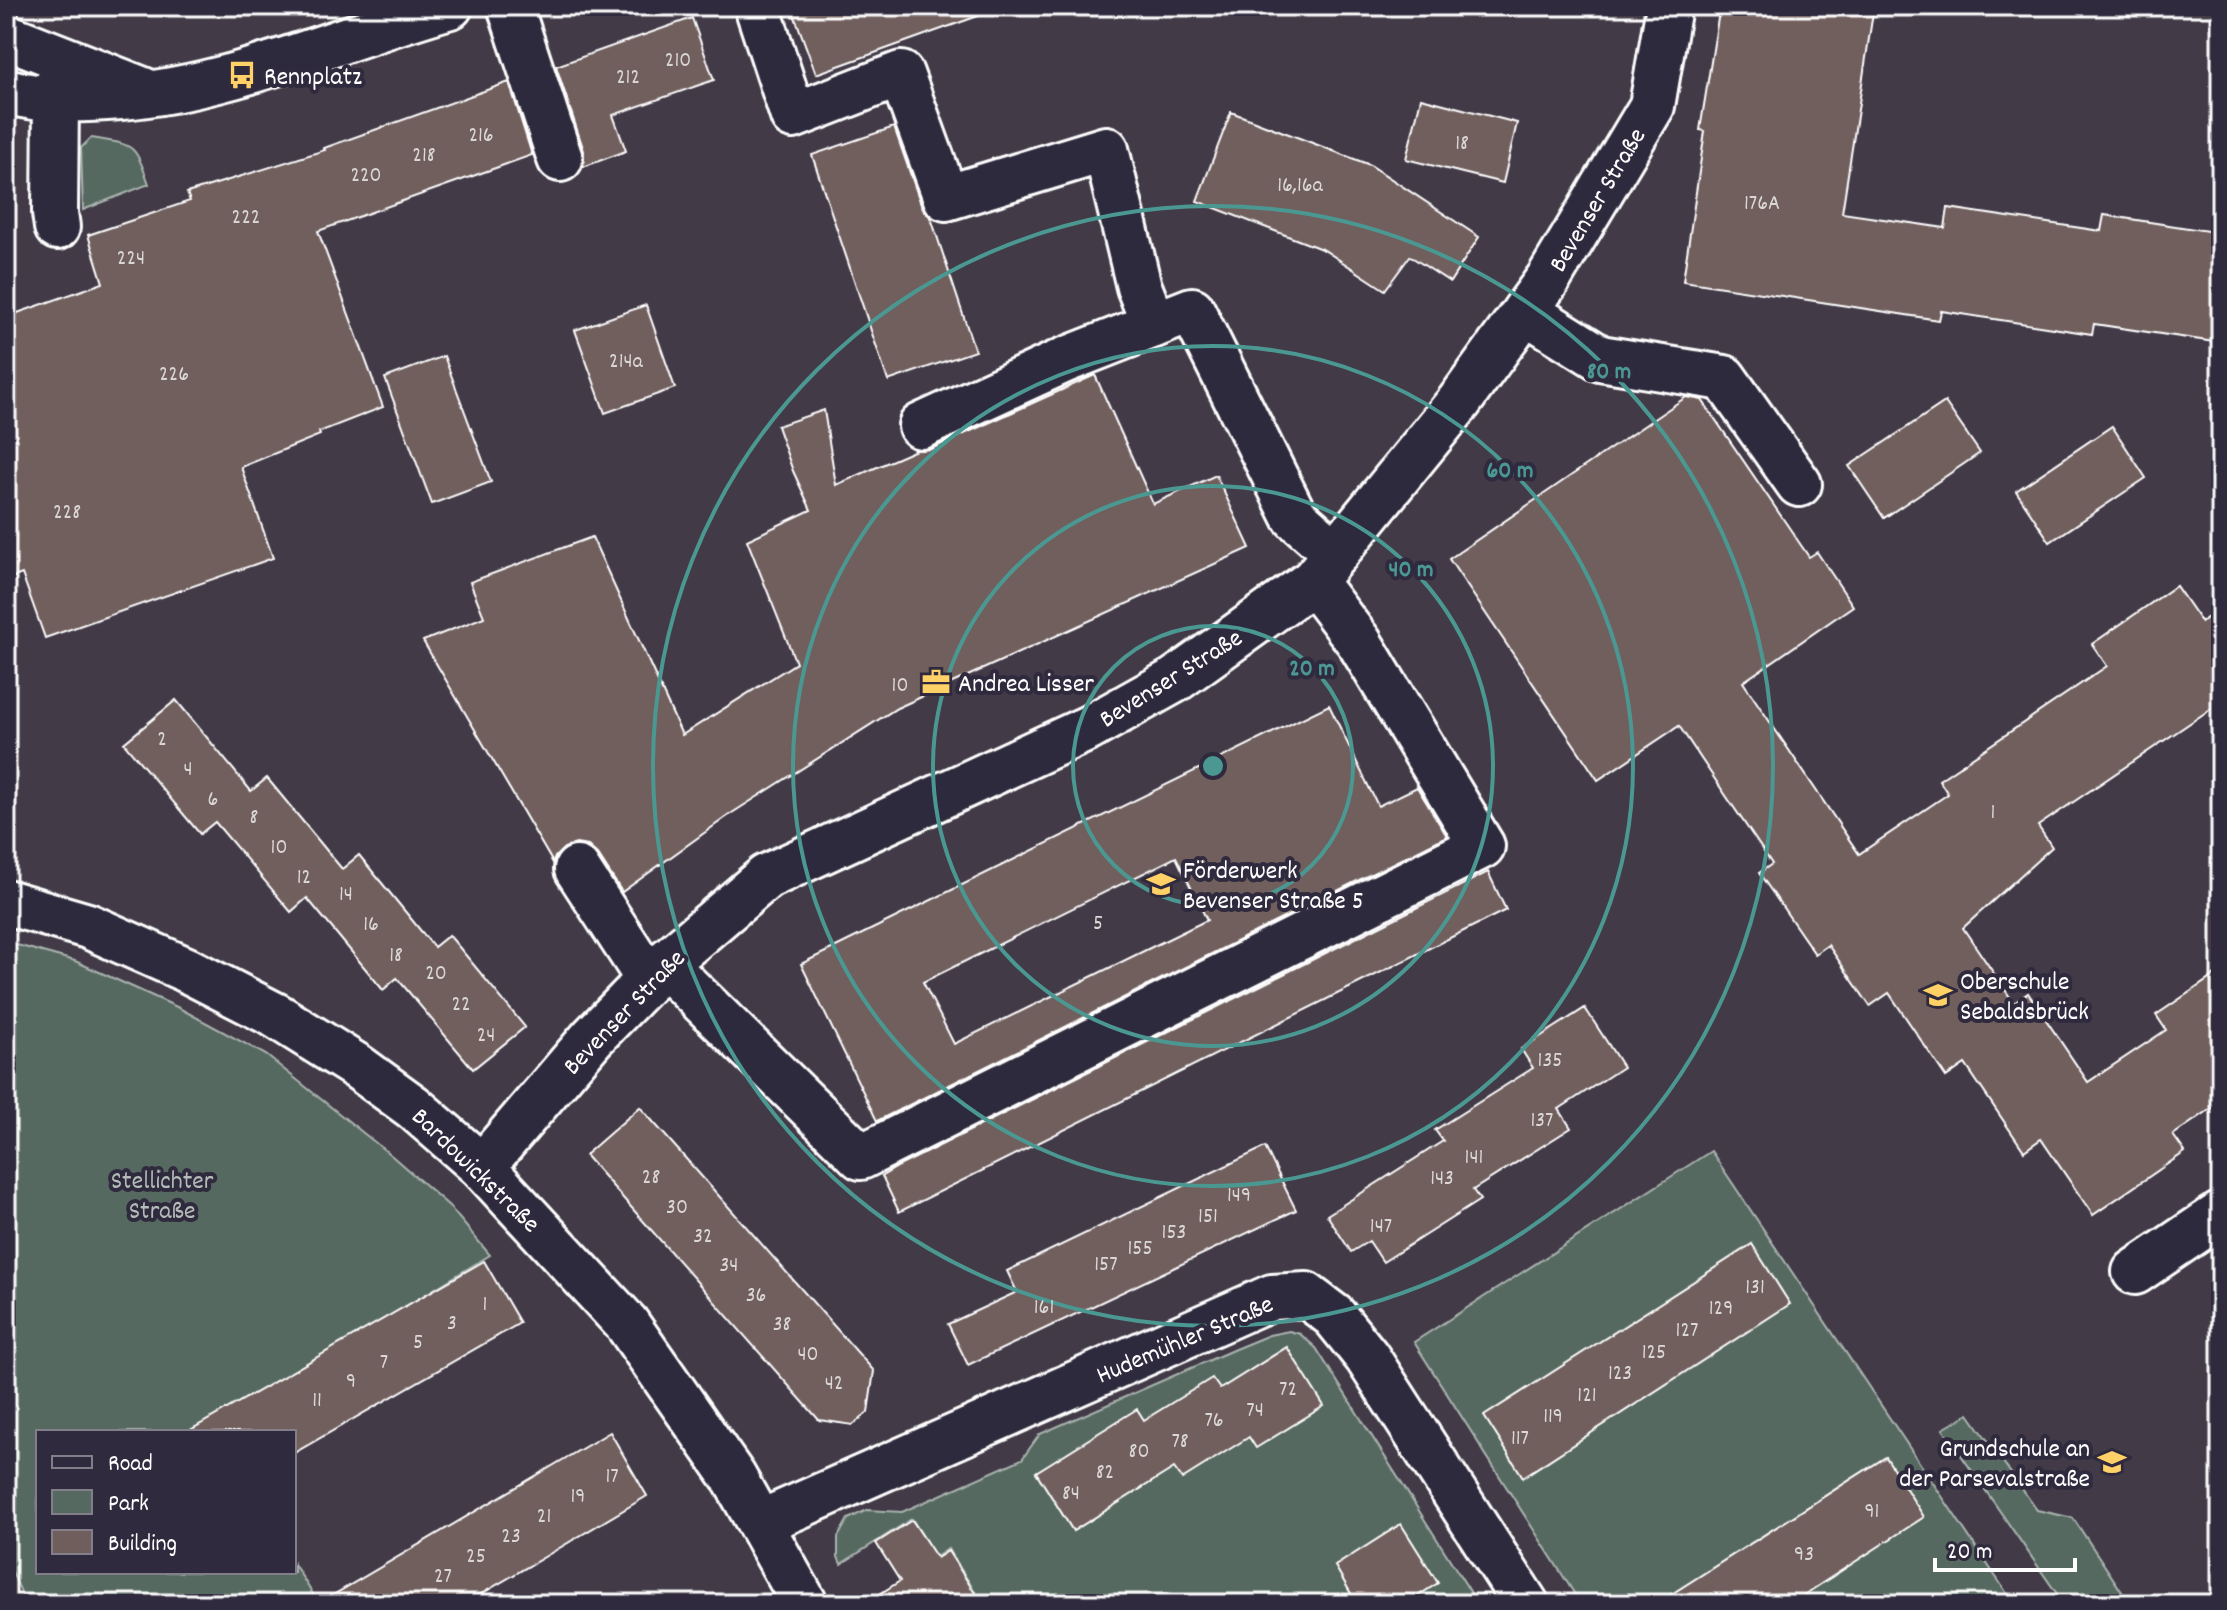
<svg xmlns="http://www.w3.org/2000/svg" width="2227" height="1610" font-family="Dekko,sans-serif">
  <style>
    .green { fill: #566961; stroke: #aab4b0; stroke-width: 2 }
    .building { fill: #705e5d; stroke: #fff; stroke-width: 2; fill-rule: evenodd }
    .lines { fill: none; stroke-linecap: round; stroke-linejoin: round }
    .minor-casing { stroke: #fff; stroke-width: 50 }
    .major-casing { stroke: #fff; stroke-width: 50 }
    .minor { stroke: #2f2a3d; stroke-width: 44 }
    .major { stroke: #2f2a3d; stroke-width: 44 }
    .ring { fill: none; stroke: #4b9892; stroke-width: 4 }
    .labels { text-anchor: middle; stroke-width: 8; stroke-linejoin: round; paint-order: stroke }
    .number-label { font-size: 22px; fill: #dbd7d6 }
    .poi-label { font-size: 26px; fill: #fff; stroke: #2f2a3d; text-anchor: start }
    .street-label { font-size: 26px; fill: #fff; stroke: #2f2a3d }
    .park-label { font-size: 26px; fill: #b3bcb8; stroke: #2f2a3d }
    .centre { fill: #4b9892; stroke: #2f2a3d; stroke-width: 4 }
    .ring-label { font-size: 24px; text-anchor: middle; font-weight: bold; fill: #4b9892; stroke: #2f2a3d; stroke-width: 8; stroke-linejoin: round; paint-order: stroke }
  </style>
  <rect width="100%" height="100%" fill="#423a47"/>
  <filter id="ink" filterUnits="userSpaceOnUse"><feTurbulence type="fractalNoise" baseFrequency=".0125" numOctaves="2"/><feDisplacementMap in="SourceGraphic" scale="16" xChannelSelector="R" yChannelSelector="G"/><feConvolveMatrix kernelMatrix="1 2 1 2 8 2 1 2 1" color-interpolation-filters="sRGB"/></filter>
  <g filter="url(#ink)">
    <!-- green -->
    <g class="green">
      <path d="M 91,138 C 134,145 134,142 149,184 L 83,210 L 81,148 Z"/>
      <polygon points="6,942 75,961 179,1008 266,1055 392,1156 449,1206 490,1255 210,1426 212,1432 38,1432 38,1572 294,1572 294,1564 319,1604 26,1604 6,1558"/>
      <polygon points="1711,1151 2014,1604 1963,1604 1959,1598 1949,1604 1581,1604 1414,1342"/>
      <polygon points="1289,1331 1300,1334 1316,1348 1478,1604 983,1604 948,1549 936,1557 912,1519 841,1564 838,1557 838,1537 848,1519 867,1510 902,1512 1022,1459 1040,1434 1235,1349 1269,1335"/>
      <polygon points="1969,1414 2037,1510 2073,1518 2130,1604 2064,1604 1943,1429"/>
    </g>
    <!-- building -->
    <g class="building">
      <polygon points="791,6 992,6 992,11 816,74"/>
      <polygon points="1720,6 1874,6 1842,213 1945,228 1948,208 2101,231 2104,215 2221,233 2221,343 2094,324 2092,334 1941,311 1939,320 1683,281 1705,131 1700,130"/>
      <polygon points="692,18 714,80 613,115 626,151 583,167 584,151 556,66"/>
      <polygon points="509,82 532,155 318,231 383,407 319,432 320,435 241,467 273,558 45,638 22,574 6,580 6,317 103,283 88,235 190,201 187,193 325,150 324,148"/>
      <polygon points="1421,98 1517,123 1503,183 1406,159"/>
      <polygon points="1231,112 1370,165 1479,237 1450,282 1410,256 1385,290 1324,250 1197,201"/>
      <polygon points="894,127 922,207 931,218 975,351 888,381 812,155"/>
      <polygon points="646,305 675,388 605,413 575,330"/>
      <polygon points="444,356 491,482 432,504 385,378"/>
      <polygon points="1095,375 1153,504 1216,475 1250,548 897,708 732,813 622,892 598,855 588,846 576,844 564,848 555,857 553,863 423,641 484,617 470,582 592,537 682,735 796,663 747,540 811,510 793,471 777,426 824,410 836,485 916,450 931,449"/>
      <polygon points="1686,397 1702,400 1809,557 1817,552 1853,606 1743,682 1859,854 1948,794 1939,780 2107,666 2092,644 2176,586 2201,622 2221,608 2221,702 2038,826 2052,847 1963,928 2014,1003 2028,993 2088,1082 2166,1030 2156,1015 2221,971 2221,1102 2173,1135 2185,1152 2093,1215 2041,1139 2024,1151 1965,1064 1946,1077 1889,993 1870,1006 1828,945 1815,954 1759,873 1772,864 1679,726 1598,780 1449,559"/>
      <polygon points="1945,402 1980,453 1884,518 1849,466"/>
      <polygon points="2112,426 2146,478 2050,542 2016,491"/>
      <polygon points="176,700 251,791 267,778 342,869 359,855 434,947 449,935 525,1027 473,1069 397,978 383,990 307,898 291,912 215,822 200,834 124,743"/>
      <path d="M 1329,705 L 1378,806 L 1417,787 L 1447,836 L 877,1121 L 801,964 ZM 1176,857 L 1207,920 L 954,1044 L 923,982 Z"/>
      <polygon points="1488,872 1506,910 899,1212 882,1176 899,1166"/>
      <polygon points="1585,1008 1623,1067 1559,1109 1571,1128 1473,1190 1480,1200 1383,1262 1369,1241 1351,1252 1327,1215 1443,1141 1435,1130 1533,1068 1521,1049"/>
      <polygon points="640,1107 874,1371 868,1412 853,1425 819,1420 585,1155"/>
      <polygon points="1265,1147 1296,1210 968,1365 948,1324 1017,1292 1007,1271"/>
      <polygon points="1752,1244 1790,1304 1523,1477 1484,1416"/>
      <polygon points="484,1261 520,1323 294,1453 294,1432 187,1432"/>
      <polygon points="1287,1347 1324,1406 1256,1448 1249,1437 1182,1479 1174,1468 1073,1531 1036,1472 1137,1409 1144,1420 1212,1378 1220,1389"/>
      <polygon points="610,1432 647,1496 546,1556 464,1604 318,1604"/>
      <polygon points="1886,1457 1924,1517 1790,1604 1656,1604"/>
      <polygon points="912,1520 937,1558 948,1551 982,1604 864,1604 900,1581 876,1543"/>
      <polygon points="1401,1524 1438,1583 1405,1604 1357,1604 1335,1566"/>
    </g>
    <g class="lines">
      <defs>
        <g id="minor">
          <polyline points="510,6 560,159"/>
          <polyline points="757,6 793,116 901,74 946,198 1106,149 1139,287 1154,325"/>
          <polyline points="57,227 55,213 56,98 63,62"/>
          <polyline points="1525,311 1600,358 1724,378 1799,484"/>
          <polyline points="921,426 1065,360 1192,310 1295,517 1336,553"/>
          <polyline points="577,869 649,980"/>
          <polyline points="6,902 88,926 187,970 275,1015 358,1067 413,1107 482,1167 627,1324 733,1476 805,1604"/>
          <polyline points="664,964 861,1157 1482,846 1359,642 1313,581"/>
          <polyline points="482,1167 592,1038 664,964 766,877 1089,728 1175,680 1313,581 1459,402 1549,278 1652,106 1669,6"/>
          <polyline points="2135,1272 2221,1214"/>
          <polyline points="760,1523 1272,1297 1306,1295 1334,1316 1367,1357 1526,1604"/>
        </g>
        <g id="major">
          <polyline points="6,36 143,90"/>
          <path d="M 6,91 C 44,102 83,100 121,97 C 237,87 340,37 450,6"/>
        </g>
      </defs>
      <!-- minor casing -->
      <use href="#minor" class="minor-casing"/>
      <!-- major casing -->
      <use href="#major" class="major-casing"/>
      <!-- minor -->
      <use href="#minor" class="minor"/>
      <!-- major -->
      <use href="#major" class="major"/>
    </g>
  </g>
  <!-- distance rings -->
  <g class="ring">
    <circle cx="1213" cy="766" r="140"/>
    <circle cx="1213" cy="766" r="280"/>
    <circle cx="1213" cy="766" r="420"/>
    <circle cx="1213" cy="766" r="560"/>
  </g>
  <!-- icons -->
  <defs>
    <symbol id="bus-bare" viewBox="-9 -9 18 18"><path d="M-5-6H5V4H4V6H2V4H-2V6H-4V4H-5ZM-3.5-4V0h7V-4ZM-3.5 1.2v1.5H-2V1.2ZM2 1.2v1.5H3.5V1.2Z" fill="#ffd166" stroke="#2f2a3d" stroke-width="2.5" paint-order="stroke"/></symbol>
    <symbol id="office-bare" viewBox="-9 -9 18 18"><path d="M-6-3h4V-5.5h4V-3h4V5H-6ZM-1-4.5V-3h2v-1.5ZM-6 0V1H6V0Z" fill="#ffd166" stroke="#2f2a3d" stroke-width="2.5" paint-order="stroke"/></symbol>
    <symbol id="school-bare" viewBox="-9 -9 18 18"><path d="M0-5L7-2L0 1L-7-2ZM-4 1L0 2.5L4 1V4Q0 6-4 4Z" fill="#ffd166" stroke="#2f2a3d" stroke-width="2.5" paint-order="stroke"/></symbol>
  </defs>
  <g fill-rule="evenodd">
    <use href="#bus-bare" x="222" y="55" width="40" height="40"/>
    <use href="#office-bare" x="916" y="662" width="40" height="40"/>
    <use href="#school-bare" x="1141" y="864" width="40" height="40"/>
    <use href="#school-bare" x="1918" y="975" width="40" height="40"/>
    <use href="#school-bare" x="2092" y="1442" width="40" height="40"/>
  </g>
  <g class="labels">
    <!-- number labels -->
    <g class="number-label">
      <text x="678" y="66">210</text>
      <text x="628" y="83">212</text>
      <text x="481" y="141">216</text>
      <text x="1462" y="149">18</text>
      <text x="424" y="161">218</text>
      <text x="366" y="181">220</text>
      <text x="1300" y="191">16,16a</text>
      <text x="1762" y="209">176A</text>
      <text x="246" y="223">222</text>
      <text x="131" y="264">224</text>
      <text x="626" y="367">214a</text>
      <text x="174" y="380">226</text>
      <text x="67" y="518">228</text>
      <text x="900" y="691">10</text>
      <text x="162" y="745">2</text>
      <text x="188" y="775">4</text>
      <text x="213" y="805">6</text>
      <text x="1993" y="818">1</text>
      <text x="254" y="823">8</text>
      <text x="279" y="853">10</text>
      <text x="304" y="883">12</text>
      <text x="346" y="900">14</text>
      <text x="1098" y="929">5</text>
      <text x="371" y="930">16</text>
      <text x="396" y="961">18</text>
      <text x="436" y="979">20</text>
      <text x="461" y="1010">22</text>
      <text x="486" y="1041">24</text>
      <text x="1550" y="1066">135</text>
      <text x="1542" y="1126">137</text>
      <text x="1474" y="1163">141</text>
      <text x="651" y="1183">28</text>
      <text x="1442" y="1184">143</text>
      <text x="1239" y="1201">149</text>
      <text x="677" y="1213">30</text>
      <text x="1208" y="1222">151</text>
      <text x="1381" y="1232">147</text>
      <text x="1174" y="1238">153</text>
      <text x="703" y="1242">32</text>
      <text x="1140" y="1254">155</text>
      <text x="1106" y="1270">157</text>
      <text x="729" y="1271">34</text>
      <text x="1755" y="1293">131</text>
      <text x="756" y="1301">36</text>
      <text x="485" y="1310">1</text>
      <text x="1044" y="1313">161</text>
      <text x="1721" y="1314">129</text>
      <text x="452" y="1329">3</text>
      <text x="782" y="1330">38</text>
      <text x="1687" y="1336">127</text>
      <text x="418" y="1348">5</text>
      <text x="1654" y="1358">125</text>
      <text x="808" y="1360">40</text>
      <text x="384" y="1368">7</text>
      <text x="1620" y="1379">123</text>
      <text x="351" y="1387">9</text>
      <text x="834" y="1389">42</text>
      <text x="1288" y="1395">72</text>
      <text x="1587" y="1401">121</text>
      <text x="317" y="1406">11</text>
      <text x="1255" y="1416">74</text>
      <text x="1553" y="1422">119</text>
      <text x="1214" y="1426">76</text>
      <text x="1520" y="1444">117</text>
      <text x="1180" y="1447">78</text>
      <text x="1139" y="1457">80</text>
      <text x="1105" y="1478">82</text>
      <text x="612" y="1482">17</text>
      <text x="1071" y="1499">84</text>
      <text x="578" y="1502">19</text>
      <text x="1872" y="1517">91</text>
      <text x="544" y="1522">21</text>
      <text x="511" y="1542">23</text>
      <text x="1804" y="1560">93</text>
      <text x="476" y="1562">25</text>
      <text x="443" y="1582">27</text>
    </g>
    <!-- poi labels -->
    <g class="poi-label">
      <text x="264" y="84">Rennplatz</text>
      <text x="958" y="691">Andrea Lisser</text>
      <text x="1183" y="878">Förderwerk<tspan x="1183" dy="30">Bevenser Straße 5</tspan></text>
      <text x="1960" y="989">Oberschule<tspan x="1960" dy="30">Sebaldsbrück</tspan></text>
      <text x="2090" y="1456" text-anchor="end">Grundschule an<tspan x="2090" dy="30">der Parsevalstraße</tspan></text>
    </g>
    <!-- street labels -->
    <g class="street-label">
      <text transform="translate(1596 199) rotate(-59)" y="9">Bevenser Straße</text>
      <text transform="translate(1170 677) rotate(-32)" y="9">Bevenser Straße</text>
      <text transform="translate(623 1011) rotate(-46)" y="9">Bevenser Straße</text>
      <text transform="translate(477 1169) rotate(44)" y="9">Bardowickstraße</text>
      <text transform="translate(1184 1338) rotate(-23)" y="9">Hudemühler Straße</text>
    </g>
    <!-- park labels -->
    <g class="park-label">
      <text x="162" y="1188">Stellichter<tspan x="162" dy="30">Straße</tspan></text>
    </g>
  </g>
  <circle cx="1213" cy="766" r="12" class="centre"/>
  <g class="ring-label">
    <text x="1609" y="378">80 m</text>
    <text x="1510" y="477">60 m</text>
    <text x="1411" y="576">40 m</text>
    <text x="1312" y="675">20 m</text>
  </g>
  <!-- margin -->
  <rect width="2227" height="1610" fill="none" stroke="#2f2a3d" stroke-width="32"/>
  <rect x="16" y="16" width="2195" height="1578" fill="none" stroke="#fff" stroke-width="3" filter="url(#ink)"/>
  <!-- legend -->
  <rect x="36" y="1430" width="260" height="144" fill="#2f2a3d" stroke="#827f8b" stroke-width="2"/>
  <rect x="52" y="1456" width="40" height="12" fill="#2f2a3d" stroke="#827f8b" stroke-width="2"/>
  <text x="108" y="1470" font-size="24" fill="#ffffff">Road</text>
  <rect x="52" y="1490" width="40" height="24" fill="#566961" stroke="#827f8b" stroke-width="2"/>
  <text x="108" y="1510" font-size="24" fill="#ffffff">Park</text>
  <rect x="52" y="1530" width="40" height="24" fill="#705e5d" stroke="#827f8b" stroke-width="2"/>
  <text x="108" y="1550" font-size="24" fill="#ffffff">Building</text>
  <!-- scale -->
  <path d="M1935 1558v12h140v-12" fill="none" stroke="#ffffff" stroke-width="4"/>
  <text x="1947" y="1558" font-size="24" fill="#ffffff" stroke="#2f2a3d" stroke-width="6" paint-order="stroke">20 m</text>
</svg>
